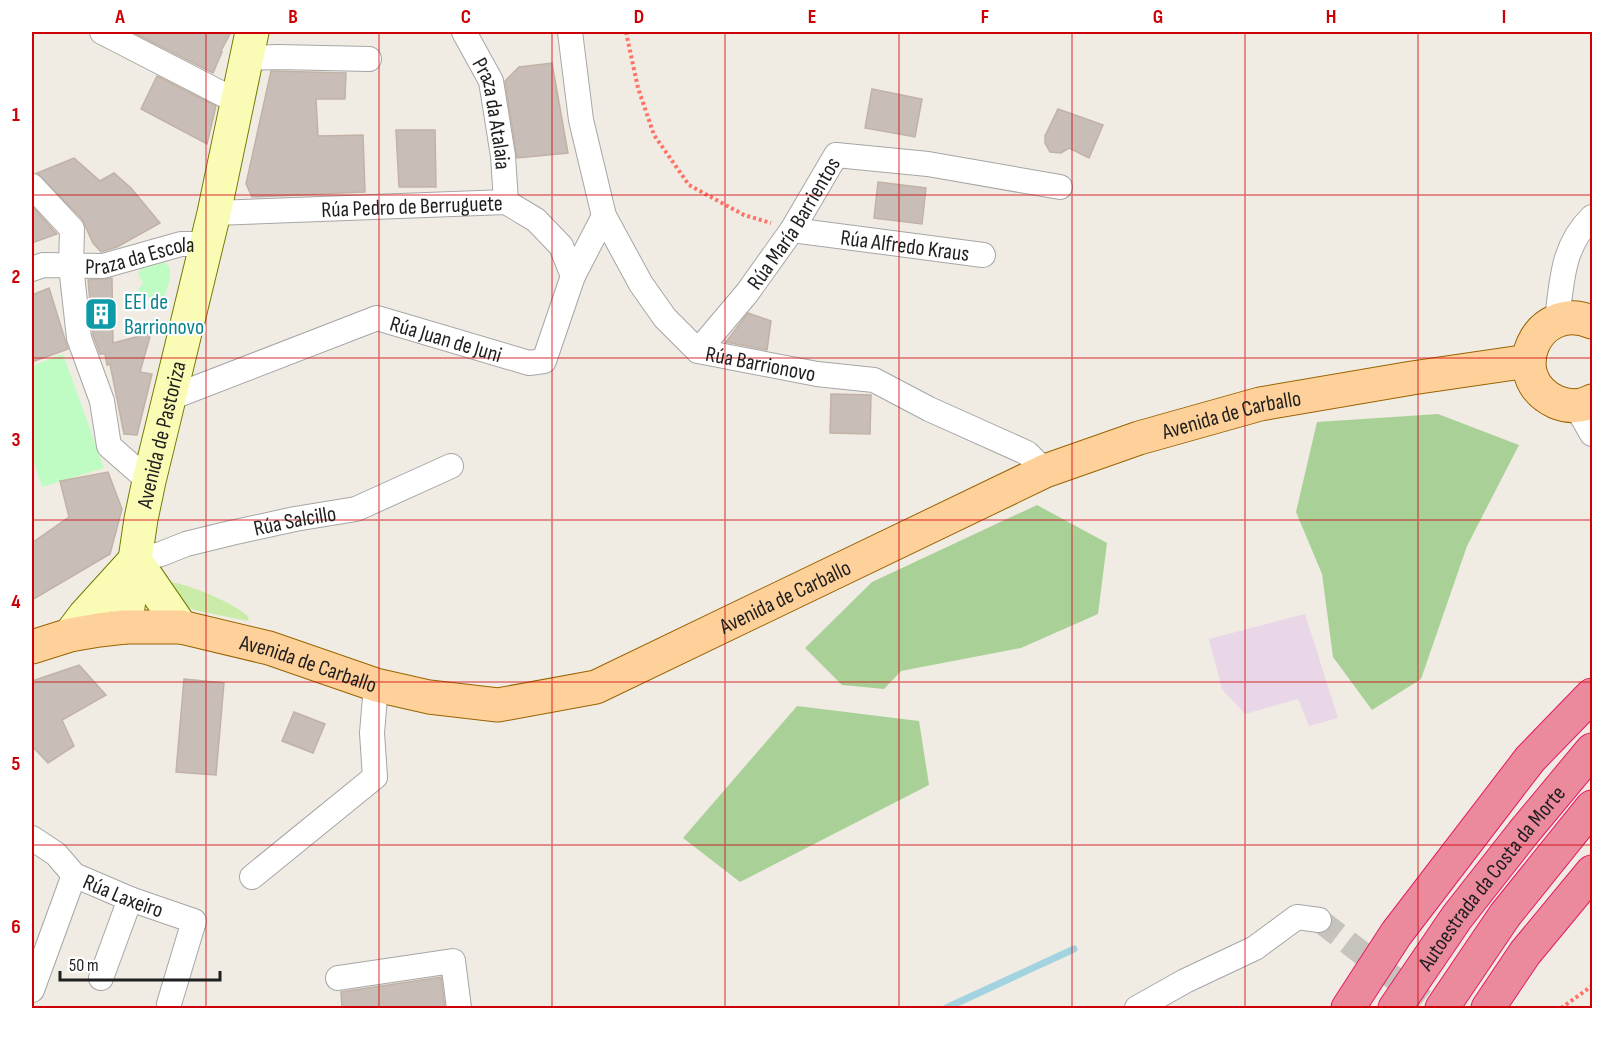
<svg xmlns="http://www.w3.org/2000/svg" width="1624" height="1040" font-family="'Sofia Sans Condensed',sans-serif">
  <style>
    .industrial { fill: #e9d6e6 }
    .grass { fill: #cbeca8 }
    .forest { fill: #a9d197 }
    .park { fill: #bffcc3 }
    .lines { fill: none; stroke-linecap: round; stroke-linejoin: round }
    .stream { stroke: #a3d3e0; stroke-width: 7 }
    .building { fill: #c8beb7; stroke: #c2b2a6; stroke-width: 1.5 }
    .street-tunnel { stroke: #c6c3bd; stroke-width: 24; stroke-dasharray: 24 12; stroke-linecap: butt }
    .street-casing { stroke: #a6a6a6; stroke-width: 26 }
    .secondary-casing { stroke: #717b00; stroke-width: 35 }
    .primary-casing { stroke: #996300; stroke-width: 35 }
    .highway-casing { stroke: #e31c65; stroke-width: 35 }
    .path { stroke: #ff7366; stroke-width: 4; stroke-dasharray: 3 3; stroke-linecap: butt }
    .street { stroke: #fff; stroke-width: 24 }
    .secondary { stroke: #fafcb6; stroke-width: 33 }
    .primary { stroke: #ffd19a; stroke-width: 33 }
    .highway { stroke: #eb899d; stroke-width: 33 }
    .grid { fill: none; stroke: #cd0005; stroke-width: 1.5; stroke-opacity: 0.55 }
    .labels { text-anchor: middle; stroke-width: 4.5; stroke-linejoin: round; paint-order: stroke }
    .street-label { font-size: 22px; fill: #1f1f1f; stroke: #fff }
    .culture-label { font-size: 22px; fill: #0d838f; stroke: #fff; text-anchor: start }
    .neatline { fill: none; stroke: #cd0005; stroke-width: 2 }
    .grid-label { font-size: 20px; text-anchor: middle; font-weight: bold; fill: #cd0005 }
  </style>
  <rect width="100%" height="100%" fill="#f0ece4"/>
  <!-- industrial -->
  <polygon class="industrial" points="1305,614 1338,718 1309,726 1298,699 1245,714 1222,689 1209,639"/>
  <!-- grass -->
  <path class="grass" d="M 169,582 C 184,582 245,607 249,619 L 247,621 L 194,610 L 167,598 Z"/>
  <!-- forest -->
  <g class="forest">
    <polygon points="1438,414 1519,445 1467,546 1421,679 1372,710 1333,657 1322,574 1296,512 1317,422"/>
    <polygon points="1037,505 1107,543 1098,614 1021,648 901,671 884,689 842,685 805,648 872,582"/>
    <polygon points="797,706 919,721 929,785 740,882 683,838"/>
  </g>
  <!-- park -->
  <g class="park">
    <polygon points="164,262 170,268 170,279 162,306 138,290 143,283 138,274 142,268"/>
    <polygon points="63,354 104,468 42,487 32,456 32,366"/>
  </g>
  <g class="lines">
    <!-- stream -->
    <polyline class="stream" points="946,1008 1074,949"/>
  </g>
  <!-- building -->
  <g class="building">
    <polygon points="132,32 231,32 221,51 222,52 213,73"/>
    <polygon points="552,63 568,153 517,158 505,81 519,67"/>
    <polygon points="271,71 346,73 345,99 316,99 318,136 363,135 365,192 252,197 246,184"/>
    <polygon points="157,76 216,106 207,144 141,109"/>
    <polygon points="872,89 922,99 915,137 865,128"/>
    <polygon points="1058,109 1103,125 1089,158 1069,148 1061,153 1050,152 1045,143 1045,136"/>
    <polygon points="396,130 435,130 436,187 399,187"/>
    <polygon points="74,158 100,181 114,173 131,188 160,223 117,247 101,252 93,243 82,219 37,173"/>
    <polygon points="878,182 926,188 922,224 874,218"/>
    <polygon points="32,206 57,234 32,243"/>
    <polygon points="112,278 113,343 151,333 140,372 152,374 137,435 124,434 110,364 107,365 105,354 100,354 93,335 88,280"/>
    <polygon points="49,288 68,349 32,362 32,295"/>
    <polygon points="748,313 771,321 767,350 726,342"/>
    <polygon points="831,394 871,395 870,434 830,433"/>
    <polygon points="108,472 122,509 110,554 32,600 32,543 69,517 60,481"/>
    <polygon points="79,665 106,695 62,720 74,746 48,763 32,746 32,681"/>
    <polygon points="184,679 224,683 216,775 176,772"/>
    <polygon points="294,712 325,724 313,753 282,741"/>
    <polygon points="441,977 445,1008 342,1008 341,992"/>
  </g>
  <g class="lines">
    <!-- street-tunnel -->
    <polyline class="street-tunnel" points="1319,920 1433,1008"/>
    <defs>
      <g id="street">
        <polyline points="102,32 238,102"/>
        <path id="s1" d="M 464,32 L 491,81 L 503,156 L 506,202"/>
        <path id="s2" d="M 570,32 L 581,120 L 604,216 L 641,284 L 665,318 L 698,351 L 817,374 L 874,380 L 929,409 L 1027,453 L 1045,471"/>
        <polyline points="247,58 278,57 369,59"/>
        <polyline points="32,186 72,229 71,266 79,338 102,401 109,446 149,481"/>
        <path id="s3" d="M 214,213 L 506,202 L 536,220 L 561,246 L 573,276"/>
        <path id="s4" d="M 792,230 L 983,255"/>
        <path id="s5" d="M 32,269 L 43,265 L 103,266 L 181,244 L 206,244"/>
        <path d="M 1557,320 C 1562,281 1562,246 1592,217"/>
        <path id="s6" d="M 698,351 L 747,293 L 792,230 L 836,155 L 928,164 L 1060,187"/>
        <path id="s7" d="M 170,398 L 377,318 L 529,363 L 544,361 L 573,276 L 604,216"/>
        <polyline points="1576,406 1592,434"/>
        <path id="s8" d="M 135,560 L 161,554 L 186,544 L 231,533 L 295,519 L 356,509 L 451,466"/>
        <path id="s9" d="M 32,838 L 56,854 L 74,875 L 130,899 L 194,921 L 169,1004"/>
        <polyline points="252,877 375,777 372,733 376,685"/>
        <polyline points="101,978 130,899"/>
        <polyline points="338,978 453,961 459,1008"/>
        <polyline points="32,990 74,875"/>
        <polyline points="1137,1008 1185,981 1255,948 1297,917 1319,920"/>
      </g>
      <g id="secondary">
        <polyline points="135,560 181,627"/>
        <path id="s10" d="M 125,627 L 141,519 L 149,481 L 214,213 L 252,32"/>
        <polyline points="70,635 85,615 135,560"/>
      </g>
      <g id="primary">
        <path d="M 1592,322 C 1537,299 1502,377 1556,402 C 1568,407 1581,407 1592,401"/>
        <path id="s11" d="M 32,647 L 70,635 L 99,630 L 125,627 L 181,627 L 269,648 L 376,685 L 429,697 L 498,705 L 596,687 L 1045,471 L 1139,438 L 1260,404 L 1412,378 L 1529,361"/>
      </g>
      <g id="highway">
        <polyline points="1348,1008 1396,934 1530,759 1592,695"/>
        <path id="s12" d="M 1395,1008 L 1457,917 L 1523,833 L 1592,750"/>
        <polyline points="1442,1008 1505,915 1592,807"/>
        <polyline points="1488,1008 1525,953 1592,872"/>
      </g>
    </defs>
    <!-- street casing -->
    <use href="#street" class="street-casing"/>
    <!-- secondary casing -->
    <use href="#secondary" class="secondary-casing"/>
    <!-- primary casing -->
    <use href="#primary" class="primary-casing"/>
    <!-- highway casing -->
    <use href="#highway" class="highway-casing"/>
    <!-- path -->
    <g class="path">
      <polyline points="626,32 638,88 654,135 689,185 744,215 771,223"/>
      <polyline points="1561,1008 1592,986"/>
    </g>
    <!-- street -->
    <use href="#street" class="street"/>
    <!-- secondary -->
    <use href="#secondary" class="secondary"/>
    <!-- primary -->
    <use href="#primary" class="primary"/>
    <!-- highway -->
    <use href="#highway" class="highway"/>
  </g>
  <!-- grid -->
  <path class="grid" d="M 206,32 L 206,1008M 379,32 L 379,1008M 552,32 L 552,1008M 725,32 L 725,1008M 899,32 L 899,1008M 1072,32 L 1072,1008M 1245,32 L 1245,1008M 1418,32 L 1418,1008M 32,195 L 1592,195M 32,358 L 1592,358M 32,520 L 1592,520M 32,682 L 1592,682M 32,845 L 1592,845"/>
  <!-- icons -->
  <defs>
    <symbol id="building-square" viewBox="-11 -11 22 22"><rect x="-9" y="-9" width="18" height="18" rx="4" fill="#0f9aa8" stroke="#fff"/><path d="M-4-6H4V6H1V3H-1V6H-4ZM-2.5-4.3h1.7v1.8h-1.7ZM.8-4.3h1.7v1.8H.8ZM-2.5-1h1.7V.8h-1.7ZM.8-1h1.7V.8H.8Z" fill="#fff"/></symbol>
  </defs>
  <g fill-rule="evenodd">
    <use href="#building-square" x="82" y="295" width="38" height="38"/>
  </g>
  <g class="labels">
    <!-- street labels -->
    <g class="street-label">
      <text dy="8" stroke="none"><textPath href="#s1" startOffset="88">Praza da Atalaia</textPath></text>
      <text dy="8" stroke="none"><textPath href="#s3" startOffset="198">Rúa Pedro de Berruguete</textPath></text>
      <text dy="8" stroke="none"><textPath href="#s6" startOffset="160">Rúa María Barrientos</textPath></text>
      <text dy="8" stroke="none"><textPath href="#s4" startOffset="114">Rúa Alfredo Kraus</textPath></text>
      <text dy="8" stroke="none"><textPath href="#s5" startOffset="110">Praza da Escola</textPath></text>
      <text dy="8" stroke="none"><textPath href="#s7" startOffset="294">Rúa Juan de Juni</textPath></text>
      <text dy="8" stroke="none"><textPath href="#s2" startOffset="417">Rúa Barrionovo</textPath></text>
      <text dy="8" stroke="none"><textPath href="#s11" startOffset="1272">Avenida de Carballo</textPath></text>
      <text dy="8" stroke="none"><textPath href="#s10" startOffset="196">Avenida de Pastoriza</textPath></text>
      <text dy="8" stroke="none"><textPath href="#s8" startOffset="165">Rúa Salcillo</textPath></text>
      <text dy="8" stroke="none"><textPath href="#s11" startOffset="788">Avenida de Carballo</textPath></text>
      <text dy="8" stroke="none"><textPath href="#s11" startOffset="284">Avenida de Carballo</textPath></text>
      <text dy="8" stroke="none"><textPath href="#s12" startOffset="162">Autoestrada da Costa da Morte</textPath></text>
      <text dy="8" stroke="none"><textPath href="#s9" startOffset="110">Rúa Laxeiro</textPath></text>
    </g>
    <!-- culture labels -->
    <g class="culture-label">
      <text x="124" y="309">EEI de<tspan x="124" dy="25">Barrionovo</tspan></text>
    </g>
  </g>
  <!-- border -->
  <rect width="1624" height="1040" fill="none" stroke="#ffffff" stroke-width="66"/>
  <!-- scale -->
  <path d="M60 971v9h160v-9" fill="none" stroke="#1f1f1f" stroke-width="3"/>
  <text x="69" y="971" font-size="18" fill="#1f1f1f" stroke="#ffffff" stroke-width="4.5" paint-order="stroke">50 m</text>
  <rect x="33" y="33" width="1558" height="974" class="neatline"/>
  <g class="grid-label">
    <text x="120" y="23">A</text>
    <text x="293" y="23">B</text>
    <text x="466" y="23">C</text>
    <text x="639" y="23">D</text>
    <text x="812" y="23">E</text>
    <text x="985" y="23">F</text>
    <text x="1158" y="23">G</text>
    <text x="1331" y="23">H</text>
    <text x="1504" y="23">I</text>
    <text x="16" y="121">1</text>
    <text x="16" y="283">2</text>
    <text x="16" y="446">3</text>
    <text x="16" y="608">4</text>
    <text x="16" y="770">5</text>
    <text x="16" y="933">6</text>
  </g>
</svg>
